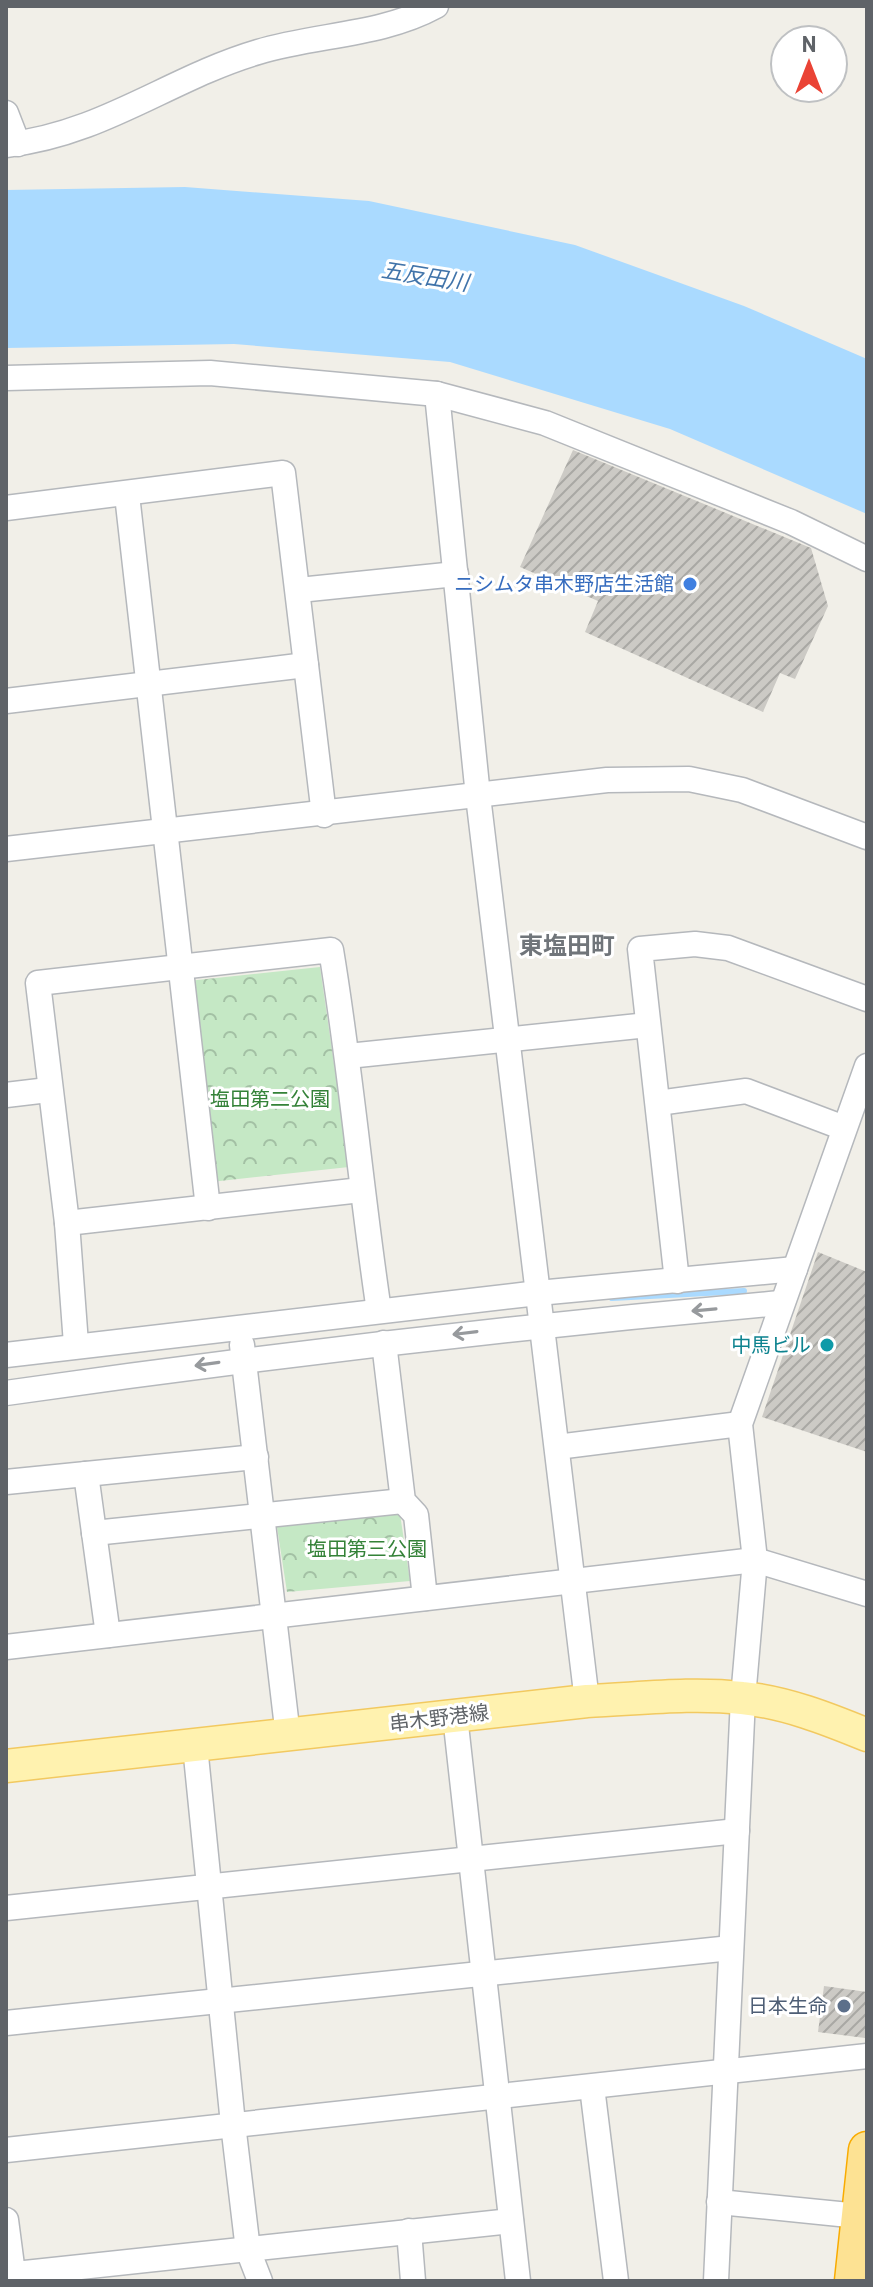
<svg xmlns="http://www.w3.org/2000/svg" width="873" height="2287" font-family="Barlow,'Noto Sans JP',sans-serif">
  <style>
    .forest { fill: url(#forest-crowns) }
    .water { fill: #aadaff }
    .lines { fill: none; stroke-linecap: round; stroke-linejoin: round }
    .stream { stroke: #aadaff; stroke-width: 6 }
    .building { fill: url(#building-hatch) }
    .minor-casing { stroke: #b5b8bc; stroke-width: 27 }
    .major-casing { stroke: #f2c960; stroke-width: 35 }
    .highway-casing { stroke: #f9ab00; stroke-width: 39 }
    .minor { stroke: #fff; stroke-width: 24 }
    .major { stroke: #fff2af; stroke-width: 32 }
    .highway { stroke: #fde293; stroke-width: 36 }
    .oneway { stroke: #979a9d }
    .shop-dot { fill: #3f7fe0; stroke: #fff; stroke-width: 3 }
    .culture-dot { fill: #0f9aa8; stroke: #fff; stroke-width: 3 }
    .service-dot { fill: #5c6f8a; stroke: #fff; stroke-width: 3 }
    .labels { text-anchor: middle; stroke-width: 6; stroke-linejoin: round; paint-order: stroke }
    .shop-label { font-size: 20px; fill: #366cbe; stroke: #fff; text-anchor: end }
    .park-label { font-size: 20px; fill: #348238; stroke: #fff }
    .culture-label { font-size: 20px; fill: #0d838f; stroke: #fff; text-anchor: end }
    .street-label { font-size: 20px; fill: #5f6368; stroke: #fff }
    .service-label { font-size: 20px; fill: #4e5e75; stroke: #fff; text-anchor: end }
    .water-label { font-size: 22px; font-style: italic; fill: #4174aa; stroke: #fff }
    .quarter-label { font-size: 24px; font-weight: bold; fill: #70757a; stroke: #fff }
  </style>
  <defs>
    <pattern id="forest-crowns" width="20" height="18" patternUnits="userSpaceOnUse" patternTransform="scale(2)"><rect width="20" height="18" fill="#c5e8c5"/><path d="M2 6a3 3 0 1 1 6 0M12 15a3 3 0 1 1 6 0" fill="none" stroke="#a3c0a4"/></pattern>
    <pattern id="building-hatch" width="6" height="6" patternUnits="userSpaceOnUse" patternTransform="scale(2)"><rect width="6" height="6" fill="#cccac5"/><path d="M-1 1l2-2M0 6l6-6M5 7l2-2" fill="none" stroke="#a9a8a4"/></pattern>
  </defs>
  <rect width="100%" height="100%" fill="#f1efe8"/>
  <!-- forest -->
  <g class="forest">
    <polygon points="320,967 349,1167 211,1182 188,981"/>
    <polygon points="399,1507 410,1581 287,1592 277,1527"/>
  </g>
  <!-- water -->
  <polygon class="water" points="185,187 369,201 575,245 744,306 867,359 867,514 670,429 450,362 234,344 6,348 6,190"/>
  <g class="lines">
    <!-- stream -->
    <polyline class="stream" points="612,1298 744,1291"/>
  </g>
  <!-- building -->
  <g class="building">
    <polygon points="573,450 811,548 828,606 795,679 780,673 763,712 585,632 598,601 520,567"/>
    <polygon points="818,1252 867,1272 867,1452 762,1417"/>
    <polygon points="824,1986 867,1992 865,2038 818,2032"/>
  </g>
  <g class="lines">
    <defs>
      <g id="minor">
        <polyline points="6,113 18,144"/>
        <path d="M 6,145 C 103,134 170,78 258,52 C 317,34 381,36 436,6"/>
        <polyline points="6,378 210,373 437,394 545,423 791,522 867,559"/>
        <polyline points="437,394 478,796 587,1701"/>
        <polyline points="127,495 208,1208"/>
        <polyline points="6,508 283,473 324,815"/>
        <polyline points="299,590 456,574"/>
        <polyline points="6,701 306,665"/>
        <polyline points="6,849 607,780 689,779 742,790 867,837"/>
        <polyline points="348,1056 648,1025"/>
        <polyline points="6,1095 48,1090"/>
        <polyline points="658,1103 746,1091 844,1128"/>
        <polyline points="67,1223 361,1190"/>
        <polyline points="677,1281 640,949 695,944 728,948 867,999"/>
        <polyline points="384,1343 403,1501 416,1515 425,1598"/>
        <path d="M 76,1344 L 67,1223 L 38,983 L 331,950 C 351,1070 361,1191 379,1311"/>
        <polyline points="242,1345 288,1736"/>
        <polyline points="6,1355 538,1293 795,1269"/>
        <path d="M 6,1393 C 264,1356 522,1326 781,1303"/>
        <polyline points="557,1447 740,1424"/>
        <polyline points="86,1474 108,1635"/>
        <polyline points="6,1482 256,1457"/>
        <polyline points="94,1533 403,1501"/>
        <polyline points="6,1647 755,1560 867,1594"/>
        <polyline points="455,1716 518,2281"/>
        <polyline points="195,1746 233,2124 248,2250 260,2281"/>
        <polyline points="6,1908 737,1831"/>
        <polyline points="6,2023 731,1948"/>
        <polyline points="592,2087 616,2281"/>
        <polyline points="6,2150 867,2056"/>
        <polyline points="719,2202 859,2216"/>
        <polyline points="6,2220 14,2281"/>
        <polyline points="409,2231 413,2281"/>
        <polyline points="6,2275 511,2221"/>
        <polyline points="716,2281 743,1698 755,1560 740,1424 867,1066"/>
      </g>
      <path id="major" d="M 6,1766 L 587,1701 C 638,1699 691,1692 742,1698 C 785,1702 828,1719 867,1735"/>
      <polyline id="highway" points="853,2281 867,2150"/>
    </defs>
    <!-- minor casing -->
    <use href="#minor" class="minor-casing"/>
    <!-- major casing -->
    <use href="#major" class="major-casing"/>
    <!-- highway casing -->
    <use href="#highway" class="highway-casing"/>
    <!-- minor -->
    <use href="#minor" class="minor"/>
    <!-- major -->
    <use href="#major" class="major"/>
    <!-- highway -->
    <use href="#highway" class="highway"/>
  </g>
  <!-- one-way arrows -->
  <defs><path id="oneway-shaft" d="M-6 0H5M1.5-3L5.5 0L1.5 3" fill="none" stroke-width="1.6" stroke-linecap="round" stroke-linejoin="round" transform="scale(2)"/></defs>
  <g class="oneway">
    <use href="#oneway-shaft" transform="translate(704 1310) rotate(175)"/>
    <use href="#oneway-shaft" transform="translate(465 1333) rotate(173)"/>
    <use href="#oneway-shaft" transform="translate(207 1364) rotate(172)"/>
  </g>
  <!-- markers -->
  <circle class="shop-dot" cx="690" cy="584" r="8"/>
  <circle class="culture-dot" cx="827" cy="1345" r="8"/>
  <circle class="service-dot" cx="844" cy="2006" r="8"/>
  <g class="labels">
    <!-- shop labels -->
    <g class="shop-label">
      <text x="674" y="591">ニシムタ串木野店生活館</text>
    </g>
    <!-- park labels -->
    <g class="park-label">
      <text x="270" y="1106">塩田第二公園</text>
      <text x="367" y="1556">塩田第三公園</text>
    </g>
    <!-- culture labels -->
    <g class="culture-label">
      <text x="811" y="1352">中馬ビル</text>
    </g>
    <!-- street labels -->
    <g class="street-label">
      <text transform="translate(439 1718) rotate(-7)" y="7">串木野港線</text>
    </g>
    <!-- service labels -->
    <g class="service-label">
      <text x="828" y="2013">日本生命</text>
    </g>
    <!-- water labels -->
    <g class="water-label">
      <text transform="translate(425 276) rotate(9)" y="8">五反田川</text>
    </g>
    <!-- quarter labels -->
    <g class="quarter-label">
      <text x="567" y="954">東塩田町</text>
    </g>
  </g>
  <!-- border -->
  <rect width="873" height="2287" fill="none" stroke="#5f6368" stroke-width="16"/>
  <!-- north arrow -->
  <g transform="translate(809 64)"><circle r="38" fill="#ffffff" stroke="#bfc1c3" stroke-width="2"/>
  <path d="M0-6L14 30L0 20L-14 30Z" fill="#ea4335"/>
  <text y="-12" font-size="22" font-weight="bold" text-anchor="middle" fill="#5f6368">N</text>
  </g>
</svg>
